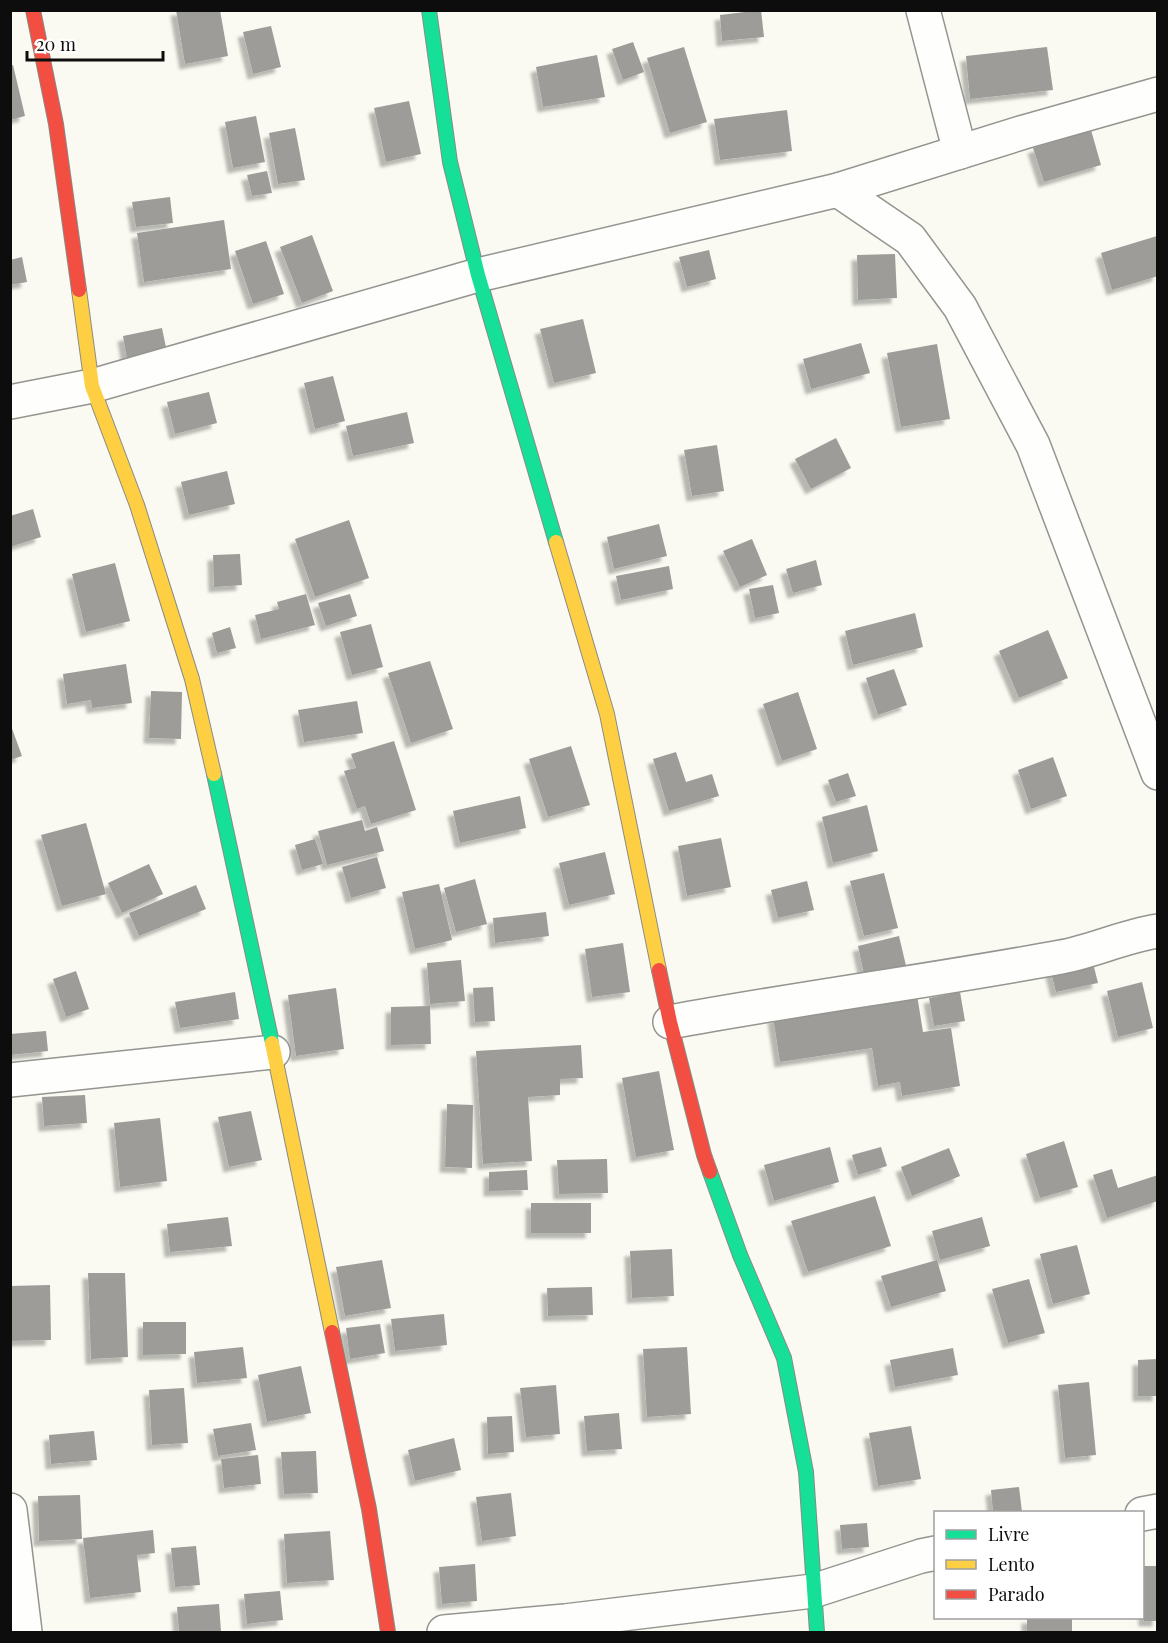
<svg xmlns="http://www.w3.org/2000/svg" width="1168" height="1643" font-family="'Playfair Display',serif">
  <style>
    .building { fill: #9d9c98; filter: url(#shadow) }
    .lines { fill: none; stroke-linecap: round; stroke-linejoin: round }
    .street-casing { stroke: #949490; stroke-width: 36 }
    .fast-casing { stroke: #8a8a87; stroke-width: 16 }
    .slow-casing { stroke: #8a8a87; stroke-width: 16 }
    .jam-casing { stroke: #8a8a87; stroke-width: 16 }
    .street { stroke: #fefefd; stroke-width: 33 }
    .fast { stroke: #16e098; stroke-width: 14 }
    .slow { stroke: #ffcf43; stroke-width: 14 }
    .jam { stroke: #f24e42; stroke-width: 14 }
  </style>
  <defs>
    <filter id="shadow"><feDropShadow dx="-5.5" dy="5.5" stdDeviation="1.5" flood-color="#0004"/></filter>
  </defs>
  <rect width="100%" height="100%" fill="#fafaf2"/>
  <!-- building -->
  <g class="building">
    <polygon points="176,10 220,10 228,56 185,64"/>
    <polygon points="761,10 764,37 722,41 720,15"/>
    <polygon points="271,26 281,67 253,74 243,32"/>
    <polygon points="633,42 644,72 623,80 612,49"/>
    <polygon points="684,47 707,122 670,133 647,58"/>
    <polygon points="1047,47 1053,90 970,99 966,56"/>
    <polygon points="597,55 605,97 543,107 536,67"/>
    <polygon points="13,65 25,116 10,120 10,66"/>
    <polygon points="409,101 421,154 386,162 374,108"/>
    <polygon points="787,110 792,151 720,160 714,119"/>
    <polygon points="256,116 265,162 233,168 225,122"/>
    <polygon points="295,128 305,180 278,184 269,133"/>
    <polygon points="1091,130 1101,165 1044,182 1033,148"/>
    <polygon points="267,171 272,193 252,196 247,175"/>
    <polygon points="170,197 173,223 136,227 132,202"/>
    <polygon points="224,220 231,269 144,282 137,233"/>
    <polygon points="312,235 333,291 302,303 280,247"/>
    <polygon points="1157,236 1158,276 1112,290 1101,253"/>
    <polygon points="266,241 284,294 253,304 235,251"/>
    <polygon points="709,250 716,279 687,287 679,257"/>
    <polygon points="895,254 897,298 858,300 857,255"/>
    <polygon points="22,257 27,282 10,285 10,260"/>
    <polygon points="583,319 596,373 554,383 540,329"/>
    <polygon points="162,328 168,357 128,365 123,336"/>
    <polygon points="861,343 870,373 811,389 803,359"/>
    <polygon points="937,344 950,419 901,427 887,353"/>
    <polygon points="333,376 345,421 315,429 304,383"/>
    <polygon points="209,392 217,423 175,434 167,402"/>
    <polygon points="407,412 414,443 353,456 346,426"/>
    <polygon points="836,438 851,468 811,489 795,459"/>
    <polygon points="717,445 724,491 692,496 684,450"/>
    <polygon points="227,471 235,504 189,515 181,482"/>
    <polygon points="33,509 41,537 10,547 10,516"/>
    <polygon points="349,520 369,578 315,597 295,539"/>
    <polygon points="659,524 667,556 614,569 607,537"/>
    <polygon points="752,539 767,575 740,587 723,551"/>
    <polygon points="240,554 242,585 214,587 213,555"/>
    <polygon points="816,560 822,585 793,593 786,569"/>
    <polygon points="115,563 130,621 86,632 72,574"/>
    <polygon points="669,566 673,589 621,600 616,576"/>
    <polygon points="773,585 779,613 755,618 749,589"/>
    <polygon points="306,594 315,625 261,639 255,615 279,609 277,602"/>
    <polygon points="350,594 357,616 326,626 318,603"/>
    <polygon points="915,613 923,647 853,665 845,631"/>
    <polygon points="371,624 383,667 352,675 340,632"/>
    <polygon points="230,627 236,648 217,653 212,633"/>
    <polygon points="1048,630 1068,678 1019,698 999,651"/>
    <polygon points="430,661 453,729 411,743 388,673"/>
    <polygon points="126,664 132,703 92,708 91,700 67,704 63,674"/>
    <polygon points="894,669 907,705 878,715 866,678"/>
    <polygon points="151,691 182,692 181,739 149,738"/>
    <polygon points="798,692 817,749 782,761 763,704"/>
    <polygon points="357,701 363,733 304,742 298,710"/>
    <polygon points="10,723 22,756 10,760"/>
    <polygon points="394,741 416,810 371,824 365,806 357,809 344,771 356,768 351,754"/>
    <polygon points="571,746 590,805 548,817 529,759"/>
    <polygon points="676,752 686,782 712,774 719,796 669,811 653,759"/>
    <polygon points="1053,757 1067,796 1031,809 1018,770"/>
    <polygon points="848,773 856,796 836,802 828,780"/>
    <polygon points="520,796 526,828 460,843 453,811"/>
    <polygon points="867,805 878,851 833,863 822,817"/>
    <polygon points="362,820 365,831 377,827 384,851 327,865 318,831"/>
    <polygon points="86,823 106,894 62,906 41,835"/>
    <polygon points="721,838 731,887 687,896 678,846"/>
    <polygon points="315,839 323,864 302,870 295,845"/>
    <polygon points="605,852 615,894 569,905 559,863"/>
    <polygon points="377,857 386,888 351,898 342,867"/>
    <polygon points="149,864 163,894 122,913 108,883"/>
    <polygon points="884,873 898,928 864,936 850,881"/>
    <polygon points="475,879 487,924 456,932 444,888"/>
    <polygon points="807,881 814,910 778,918 771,890"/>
    <polygon points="439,884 452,940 415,949 402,892"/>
    <polygon points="196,885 206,909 139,936 129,913"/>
    <polygon points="546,912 549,936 495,943 493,918"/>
    <polygon points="899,936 907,970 865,979 858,946"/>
    <polygon points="623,943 630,992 592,997 585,949"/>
    <polygon points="1092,959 1098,983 1056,992 1050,968"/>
    <polygon points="461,960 465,1001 430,1004 427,963"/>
    <polygon points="76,971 89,1009 66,1017 53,979"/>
    <polygon points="1142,982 1153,1028 1118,1037 1107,991"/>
    <polygon points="493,987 495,1021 475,1022 473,988"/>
    <polygon points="336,988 344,1049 296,1056 288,995"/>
    <polygon points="235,992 239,1019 180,1028 175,1002"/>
    <polygon points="960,992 965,1021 934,1026 929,998"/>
    <polygon points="917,995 923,1032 951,1028 960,1086 902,1096 900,1082 878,1086 872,1048 780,1062 773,1017"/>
    <polygon points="430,1006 431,1044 391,1045 391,1007"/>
    <polygon points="46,1031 48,1051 10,1055 10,1034"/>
    <polygon points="581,1045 583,1078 560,1079 560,1095 528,1097 532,1161 483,1164 476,1051"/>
    <polygon points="659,1071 674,1150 636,1157 622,1078"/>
    <polygon points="85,1095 87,1123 44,1126 42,1097"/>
    <polygon points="447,1104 473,1105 472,1168 445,1167"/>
    <polygon points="251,1111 262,1160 229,1167 218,1117"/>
    <polygon points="160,1118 167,1181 120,1187 114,1123"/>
    <polygon points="1064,1141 1078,1187 1040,1198 1026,1154"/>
    <polygon points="830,1147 839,1182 774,1201 764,1165"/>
    <polygon points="881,1147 887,1166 858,1175 852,1155"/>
    <polygon points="949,1148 960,1176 912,1196 901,1167"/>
    <polygon points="607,1159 608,1193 559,1194 557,1160"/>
    <polygon points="1112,1169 1118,1188 1158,1175 1158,1201 1107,1218 1093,1175"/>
    <polygon points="527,1170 528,1190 489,1191 489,1172"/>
    <polygon points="875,1196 891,1246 808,1272 791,1221"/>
    <rect x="531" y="1203" width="60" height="30"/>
    <polygon points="228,1217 232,1246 170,1252 167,1224"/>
    <polygon points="982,1217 990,1246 940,1260 932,1231"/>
    <polygon points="1077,1245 1090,1294 1053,1304 1040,1254"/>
    <polygon points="672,1249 674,1296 632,1298 630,1251"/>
    <polygon points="382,1260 391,1308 345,1316 336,1267"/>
    <polygon points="937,1260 946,1291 891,1307 881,1276"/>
    <polygon points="88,1273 125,1273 128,1357 91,1359"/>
    <polygon points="1029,1279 1045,1333 1008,1343 992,1289"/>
    <polygon points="50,1285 51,1340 10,1341 10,1286"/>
    <polygon points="592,1287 593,1315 548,1316 547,1288"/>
    <polygon points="444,1314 447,1345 395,1351 391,1319"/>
    <polygon points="143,1322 186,1322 186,1354 143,1355"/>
    <polygon points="380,1324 385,1353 350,1359 346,1328"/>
    <polygon points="243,1347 247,1378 197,1383 194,1352"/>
    <polygon points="687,1347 691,1414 647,1417 643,1349"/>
    <polygon points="953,1348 958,1375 895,1387 890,1360"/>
    <polygon points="1158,1359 1158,1396 1138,1396 1138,1360"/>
    <polygon points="301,1366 311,1413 267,1422 258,1375"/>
    <polygon points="1089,1382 1096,1455 1065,1458 1058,1385"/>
    <polygon points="556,1385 560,1434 526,1437 520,1388"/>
    <polygon points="184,1388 188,1443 152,1445 149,1390"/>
    <polygon points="619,1413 622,1449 587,1451 584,1416"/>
    <polygon points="512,1416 514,1452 488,1454 487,1417"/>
    <polygon points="251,1423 256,1450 218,1456 213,1429"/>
    <polygon points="911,1426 921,1479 878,1486 869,1433"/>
    <polygon points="94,1431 97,1460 51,1464 49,1435"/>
    <polygon points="454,1438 461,1470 415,1481 408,1450"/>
    <polygon points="316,1451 318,1493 284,1494 281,1452"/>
    <polygon points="258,1455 261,1484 224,1488 221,1459"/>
    <polygon points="1019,1487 1022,1512 993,1512 991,1490"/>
    <polygon points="511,1493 516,1536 482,1541 476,1497"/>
    <polygon points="80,1495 82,1539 39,1541 38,1496"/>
    <polygon points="867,1523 869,1547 842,1549 840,1525"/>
    <polygon points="153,1530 155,1553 137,1555 141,1592 90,1598 83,1538"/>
    <polygon points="330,1531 334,1580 287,1583 284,1534"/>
    <polygon points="196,1546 200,1585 175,1587 171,1548"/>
    <polygon points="475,1564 477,1601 442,1604 439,1567"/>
    <polygon points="1142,1566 1158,1566 1158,1621 1144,1621"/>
    <polygon points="280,1591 283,1620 247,1624 244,1594"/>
    <polygon points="219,1604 221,1632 179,1632 177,1607"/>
    <rect x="1027" y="1618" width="45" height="14"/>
  </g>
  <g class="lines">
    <defs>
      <g id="street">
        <polyline points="923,10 960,152"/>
        <polyline points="838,190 910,239 960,307 1033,445 1158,773"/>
        <polyline points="10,402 92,386 478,275 838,190 1024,132 1158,94"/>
        <path d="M 670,1022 C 800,998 931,981 1061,957 C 1094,951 1124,936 1158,931"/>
        <polyline points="10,1080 273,1052"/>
        <polyline points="10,1510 25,1632"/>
        <polyline points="1142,1514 1158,1511"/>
        <polyline points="444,1632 565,1621 813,1591 921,1556 936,1553"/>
      </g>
      <g id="fast">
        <polyline points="429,10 450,162 478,275 556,542"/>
        <polyline points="214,774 272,1043"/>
        <polyline points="710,1172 740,1255 784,1358 806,1472 817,1632"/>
      </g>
      <g id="slow">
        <polyline points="79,290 92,386 137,505 192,679 214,774"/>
        <polyline points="556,542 607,714 659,970"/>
        <polyline points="272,1043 332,1332"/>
      </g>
      <g id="jam">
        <polyline points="33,10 56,124 79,290"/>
        <polyline points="659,970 670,1022 704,1155 710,1172"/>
        <polyline points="332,1332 369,1509 388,1632"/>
      </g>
    </defs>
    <!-- street casing -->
    <use href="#street" class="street-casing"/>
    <!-- fast casing -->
    <use href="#fast" class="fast-casing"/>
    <!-- slow casing -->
    <use href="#slow" class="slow-casing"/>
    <!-- jam casing -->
    <use href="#jam" class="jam-casing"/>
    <!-- street -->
    <use href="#street" class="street"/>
    <!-- fast -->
    <use href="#fast" class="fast"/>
    <!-- slow -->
    <use href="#slow" class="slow"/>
    <!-- jam -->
    <use href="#jam" class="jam"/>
  </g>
  <!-- border -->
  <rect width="1168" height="1643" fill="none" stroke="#0d0d0d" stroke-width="24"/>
  <!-- legend -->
  <rect x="934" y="1511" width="210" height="108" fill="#ffffff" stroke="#9e9e9e" stroke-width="1.5"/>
  <rect x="946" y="1530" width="30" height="9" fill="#16e098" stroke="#9e9e9e" stroke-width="1.5"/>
  <text x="988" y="1541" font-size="18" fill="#0d0d0d">Livre</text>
  <rect x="946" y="1560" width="30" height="9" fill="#ffcf43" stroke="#9e9e9e" stroke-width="1.5"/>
  <text x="988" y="1571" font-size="18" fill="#0d0d0d">Lento</text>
  <rect x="946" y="1590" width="30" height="9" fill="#f24e42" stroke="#9e9e9e" stroke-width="1.5"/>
  <text x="988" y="1601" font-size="18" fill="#0d0d0d">Parado</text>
  <!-- scale -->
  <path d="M27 51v9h136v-9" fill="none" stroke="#0d0d0d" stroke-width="3"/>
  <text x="36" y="51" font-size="18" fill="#0d0d0d" stroke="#ffffff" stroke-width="4.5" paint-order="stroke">20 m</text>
</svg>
